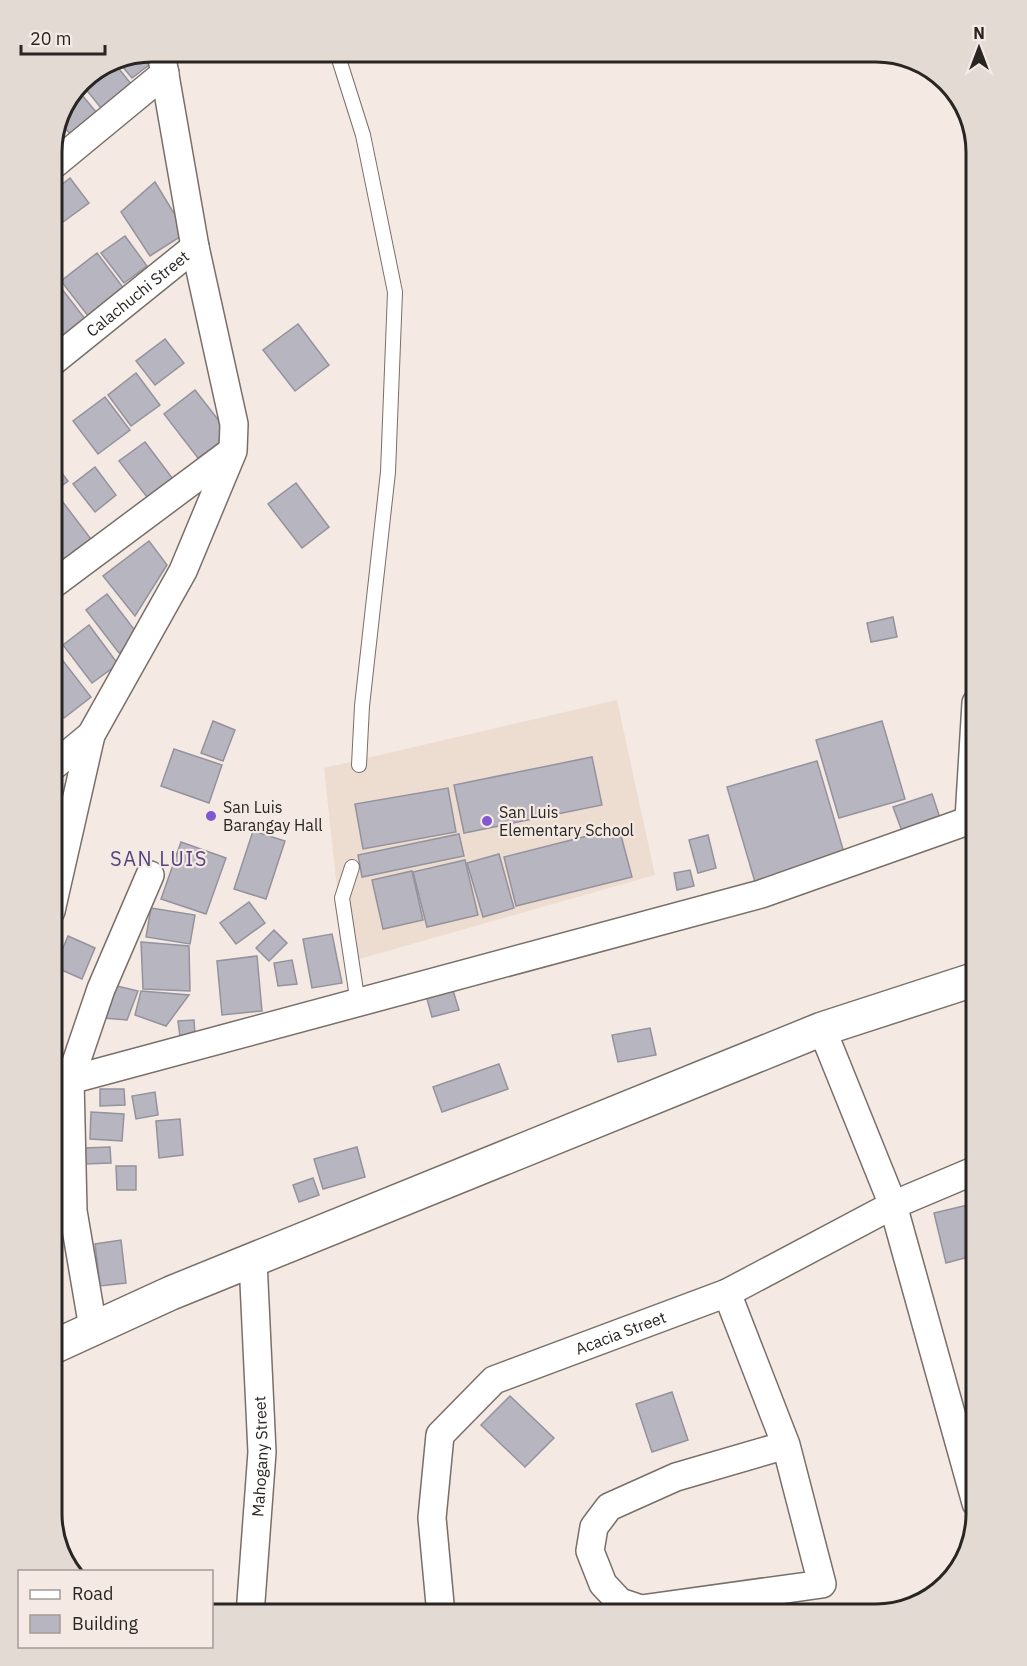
<svg xmlns="http://www.w3.org/2000/svg" width="1027" height="1666" font-family="'IBM Plex Sans',sans-serif">
  <style>
    .built { fill: #eddcd0 }
    .building { fill: #b7b5bf; stroke: #94929c; stroke-width: 1.5 }
    .lines { fill: none; stroke-linecap: round; stroke-linejoin: round }
    .lane-casing { stroke: #786f69; stroke-width: 16 }
    .street-casing { stroke: #786f69; stroke-width: 30 }
    .secondary-casing { stroke: #786f69; stroke-width: 36 }
    .lane { stroke: #fff; stroke-width: 14 }
    .street { stroke: #fff; stroke-width: 27 }
    .secondary { stroke: #fff; stroke-width: 33 }
    .poi-dot { fill: #8158d2; stroke: #f4eae3; stroke-width: 2 }
    .labels { text-anchor: middle; stroke-width: 4.5; stroke-linejoin: round; paint-order: stroke }
    .street-label { font-size: 16px; fill: #282522; stroke: #f4eae3 }
    .poi-label { font-size: 16px; fill: #282522; stroke: #f4eae3; text-anchor: start }
    .quarter-label { font-size: 20px; letter-spacing: 1.5px; fill: #554381; stroke: #f4eae3 }
    .rim { fill: none; stroke: #282522; stroke-width: 3 }
  </style>
  <rect width="100%" height="100%" fill="#f4eae3"/>
  <!-- built -->
  <polygon class="built" points="617,700 655,875 345,963 324,768"/>
  <!-- building -->
  <g class="building">
    <polygon points="148,58 149,65 132,78 116,59"/>
    <polygon points="112,60 131,84 101,108 80,82"/>
    <polygon points="77,89 101,118 74,139 61,123"/>
    <polygon points="57,132 67,145 51,157 51,146"/>
    <polygon points="70,178 89,203 63,222 51,207 51,193"/>
    <polygon points="155,182 186,233 150,256 121,212"/>
    <polygon points="51,213 60,224 51,231"/>
    <polygon points="125,236 147,266 124,283 101,253"/>
    <polygon points="97,253 128,294 92,321 61,281"/>
    <polygon points="55,280 89,324 63,343 51,327 51,283"/>
    <polygon points="298,324 329,365 295,391 263,350"/>
    <polygon points="165,339 184,363 155,385 136,361"/>
    <polygon points="136,373 160,405 131,426 108,395"/>
    <polygon points="195,390 230,435 198,458 164,414"/>
    <polygon points="105,397 130,430 98,454 73,421"/>
    <polygon points="145,442 179,487 154,506 119,461"/>
    <polygon points="51,459 68,481 51,494"/>
    <polygon points="95,467 116,495 95,512 73,484"/>
    <polygon points="296,483 329,527 302,548 268,504"/>
    <polygon points="59,497 97,547 67,570 51,549 51,503"/>
    <polygon points="149,541 167,565 135,616 103,576"/>
    <polygon points="107,594 140,637 119,653 86,610"/>
    <polygon points="893,617 897,637 871,642 867,623"/>
    <polygon points="89,625 118,664 92,683 63,645"/>
    <polygon points="60,657 91,697 64,718 51,702 51,664"/>
    <polygon points="51,721 62,735 51,743"/>
    <polygon points="213,721 235,730 223,761 201,753"/>
    <polygon points="882,721 905,799 839,818 816,740"/>
    <polygon points="174,749 222,765 209,803 161,786"/>
    <polygon points="592,757 602,805 464,833 454,785"/>
    <polygon points="817,761 845,856 755,882 727,787"/>
    <polygon points="448,788 456,832 363,849 355,804"/>
    <polygon points="932,794 940,818 902,831 893,807"/>
    <polygon points="619,828 632,877 516,906 504,857"/>
    <polygon points="253,831 285,841 266,899 234,889"/>
    <polygon points="459,834 464,856 362,877 358,855"/>
    <polygon points="708,835 716,868 698,873 689,840"/>
    <polygon points="181,842 226,858 206,914 161,899"/>
    <polygon points="499,854 514,908 483,917 467,863"/>
    <polygon points="465,860 478,915 427,927 413,872"/>
    <polygon points="690,870 694,886 677,890 674,873"/>
    <polygon points="412,871 423,920 383,929 372,880"/>
    <polygon points="249,902 265,923 236,944 220,923"/>
    <polygon points="151,908 195,915 190,944 146,937"/>
    <polygon points="274,930 287,943 269,961 256,948"/>
    <polygon points="332,934 342,983 312,988 303,939"/>
    <polygon points="68,936 95,948 82,979 55,967"/>
    <polygon points="141,942 189,946 190,991 143,989"/>
    <polygon points="257,956 262,1011 222,1015 217,961"/>
    <polygon points="292,960 297,984 278,986 274,963"/>
    <polygon points="113,985 138,991 127,1020 104,1018"/>
    <polygon points="452,987 459,1010 432,1017 426,995"/>
    <polygon points="141,991 189,995 166,1026 135,1015"/>
    <polygon points="194,1020 195,1035 180,1037 178,1021"/>
    <polygon points="650,1028 656,1055 618,1062 612,1035"/>
    <polygon points="499,1064 508,1089 442,1112 433,1087"/>
    <polygon points="100,1089 124,1089 125,1105 100,1106"/>
    <polygon points="155,1092 158,1115 136,1119 132,1096"/>
    <polygon points="91,1112 124,1114 122,1141 90,1139"/>
    <polygon points="180,1119 183,1155 159,1158 156,1121"/>
    <polygon points="110,1147 111,1163 84,1164 83,1148"/>
    <polygon points="357,1147 365,1177 323,1189 314,1159"/>
    <polygon points="116,1166 136,1166 136,1190 117,1190"/>
    <polygon points="313,1178 319,1195 299,1202 293,1185"/>
    <polygon points="976,1203 976,1255 946,1263 934,1213"/>
    <polygon points="121,1240 126,1283 100,1286 95,1244"/>
    <polygon points="672,1392 688,1440 652,1452 636,1404"/>
    <polygon points="510,1396 554,1438 525,1467 481,1425"/>
  </g>
  <g class="lines">
    <defs>
      <g id="lane">
        <polyline points="338,56 363,135 395,292 388,472 362,706 359,765"/>
        <polyline points="352,867 342,898 358,1004"/>
      </g>
      <g id="street">
        <polyline points="51,167 165,73"/>
        <path id="s1" d="M 51,363 L 195,247"/>
        <polyline points="51,586 232,451"/>
        <polyline points="51,768 91,735"/>
        <polyline points="969,819 976,703"/>
        <polyline points="51,911 91,735 183,571 233,451 234,424 195,247 162,58"/>
        <polyline points="822,1029 893,1205 976,1503"/>
        <polyline points="70,1080 761,894 976,818"/>
        <polyline points="727,1293 786,1445 822,1584 641,1609 620,1602 603,1584 590,1551 594,1527 609,1507 676,1477 786,1445"/>
        <polyline points="93,1328 73,1211 70,1080 101,989 150,875"/>
        <path id="s2" d="M 250,1615 L 262,1452 L 253,1261"/>
        <path id="s3" d="M 441,1615 L 432,1518 L 440,1435 L 494,1380 L 727,1293 L 893,1205 L 976,1170"/>
      </g>
      <polyline id="secondary" points="51,1348 171,1293 822,1029 976,979"/>
    </defs>
    <!-- lane casing -->
    <use href="#lane" class="lane-casing"/>
    <!-- street casing -->
    <use href="#street" class="street-casing"/>
    <!-- secondary casing -->
    <use href="#secondary" class="secondary-casing"/>
    <!-- lane -->
    <use href="#lane" class="lane"/>
    <!-- street -->
    <use href="#street" class="street"/>
    <!-- secondary -->
    <use href="#secondary" class="secondary"/>
  </g>
  <!-- markers -->
  <g class="poi-dot">
    <circle cx="211" cy="816" r="6"/>
    <circle cx="487" cy="821" r="6"/>
  </g>
  <g class="labels">
    <!-- street labels -->
    <g class="street-label">
      <text dy="6" stroke="none"><textPath href="#s1" startOffset="111">Calachuchi Street</textPath></text>
      <text dy="6" stroke="none"><textPath href="#s3" startOffset="393">Acacia Street</textPath></text>
      <text dy="6" stroke="none"><textPath href="#s2" startOffset="159">Mahogany Street</textPath></text>
    </g>
    <!-- poi labels -->
    <g class="poi-label">
      <text x="223" y="813">San Luis<tspan x="223" dy="18">Barangay Hall</tspan></text>
      <text x="499" y="818">San Luis<tspan x="499" dy="18">Elementary School</tspan></text>
    </g>
    <!-- quarter labels -->
    <g class="quarter-label">
      <text x="159" y="866">SAN LUIS</text>
    </g>
  </g>
  <!-- crop -->
  <path d="M0 0H1027V1666H0ZM152 62H876A90 90 0 0 1 966 152V1514A90 90 0 0 1 876 1604H152A90 90 0 0 1 62 1514V152A90 90 0 0 1 152 62Z" fill="#e4dad4" fill-rule="evenodd"/>
  <path class="rim" d="M152 62H876A90 90 0 0 1 966 152V1514A90 90 0 0 1 876 1604H152A90 90 0 0 1 62 1514V152A90 90 0 0 1 152 62Z"/>
  <!-- legend -->
  <rect x="18" y="1570" width="195" height="78" fill="#f4eae3" stroke="#a29b96" stroke-width="1.5"/>
  <rect x="30" y="1590" width="30" height="9" fill="#ffffff" stroke="#a29b96" stroke-width="1.5"/>
  <text x="72" y="1600" font-size="18" fill="#282522">Road</text>
  <rect x="30" y="1615" width="30" height="18" fill="#b7b5bf" stroke="#a29b96" stroke-width="1.5"/>
  <text x="72" y="1630" font-size="18" fill="#282522">Building</text>
  <!-- north arrow -->
  <g transform="translate(979 48)" stroke="#f4eae3" stroke-width="4.5" paint-order="stroke">
  <path d="M0-4.5L10 22L0 15L-10 22Z" fill="#282522"/>
  <text y="-9" font-size="16" font-weight="bold" text-anchor="middle" fill="#282522">N</text>
  </g>
  <!-- scale -->
  <path d="M21 45v9h84v-9" fill="none" stroke="#282522" stroke-width="3"/>
  <text x="30" y="45" font-size="18" fill="#282522" stroke="#f4eae3" stroke-width="4.5" paint-order="stroke">20 m</text>
</svg>
